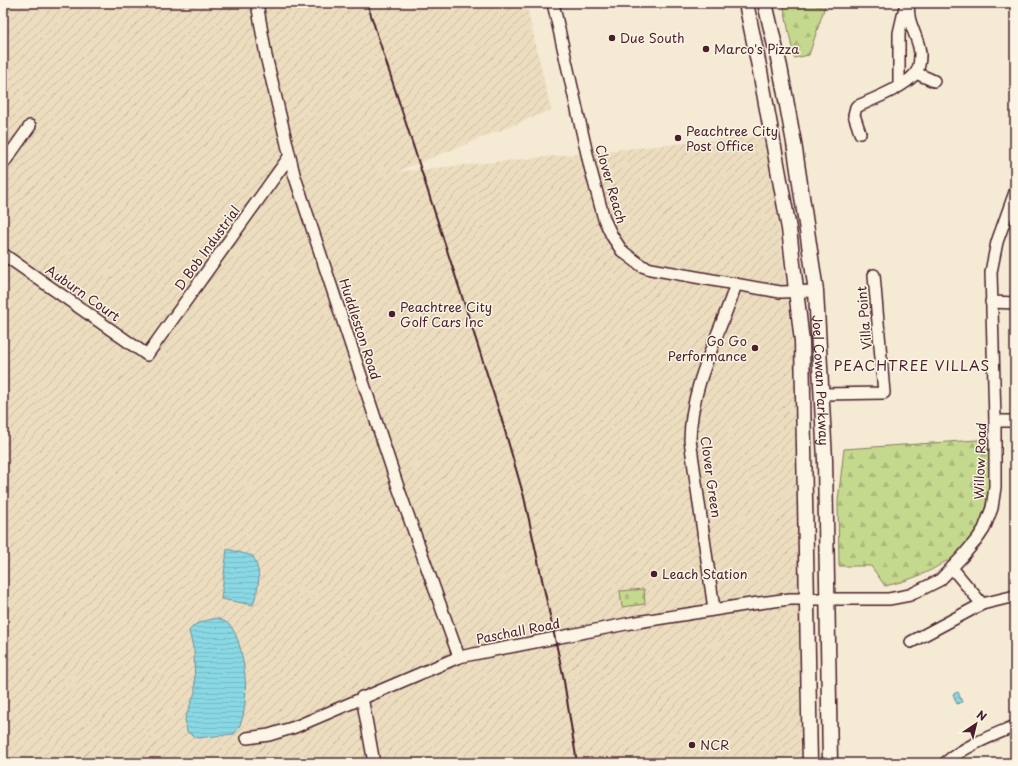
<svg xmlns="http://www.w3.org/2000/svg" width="1018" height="766" font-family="'Playpen Sans',sans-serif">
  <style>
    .industrial { fill: url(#industrial-furrows) }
    .forest { fill: url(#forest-firs); stroke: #887c5c }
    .cemetery { fill: url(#cemetery-stones); stroke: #887c5c }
    .water { fill: url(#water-rules); stroke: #708f9b }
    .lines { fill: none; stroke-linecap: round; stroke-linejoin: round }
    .minor-casing { stroke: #4a1f2b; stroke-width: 14 }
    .major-casing { stroke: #4a1f2b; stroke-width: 17 }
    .minor { stroke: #fcf5e5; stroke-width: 11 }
    .major { stroke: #fcf5e5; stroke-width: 14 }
    .rail { stroke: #4a1f2b; stroke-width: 2 }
    .poi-dot { fill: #4a1f2b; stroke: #fcf5e5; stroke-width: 1.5 }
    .labels { text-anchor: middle; stroke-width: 3; stroke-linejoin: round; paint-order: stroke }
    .poi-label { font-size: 13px; fill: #4a1f2b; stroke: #fcf5e5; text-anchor: start }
    .street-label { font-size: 13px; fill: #4a1f2b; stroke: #fcf5e5 }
    .neighbourhood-label { font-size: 14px; letter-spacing: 1px; fill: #4a1f2b; stroke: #fcf5e5 }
  </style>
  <defs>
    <pattern id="industrial-furrows" width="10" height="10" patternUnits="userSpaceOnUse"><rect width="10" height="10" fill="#ecddbf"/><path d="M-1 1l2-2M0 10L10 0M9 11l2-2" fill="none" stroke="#ccbda4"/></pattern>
    <pattern id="forest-firs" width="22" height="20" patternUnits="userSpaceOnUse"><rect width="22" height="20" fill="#c5d98e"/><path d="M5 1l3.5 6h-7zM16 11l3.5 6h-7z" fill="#abba7b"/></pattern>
    <pattern id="cemetery-stones" width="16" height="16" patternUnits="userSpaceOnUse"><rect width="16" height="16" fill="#c5d98e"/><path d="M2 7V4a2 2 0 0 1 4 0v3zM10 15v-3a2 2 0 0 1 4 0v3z" fill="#abba7b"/></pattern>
    <pattern id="water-rules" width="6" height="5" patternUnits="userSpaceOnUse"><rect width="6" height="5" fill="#89d9e5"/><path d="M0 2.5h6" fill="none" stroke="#78bac5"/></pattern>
  </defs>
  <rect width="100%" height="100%" fill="#f5ead4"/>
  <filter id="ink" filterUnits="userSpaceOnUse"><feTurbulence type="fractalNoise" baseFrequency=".025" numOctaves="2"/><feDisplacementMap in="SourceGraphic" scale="8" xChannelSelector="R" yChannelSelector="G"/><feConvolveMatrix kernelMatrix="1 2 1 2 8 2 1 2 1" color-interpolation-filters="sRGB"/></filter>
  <g filter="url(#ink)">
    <!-- industrial -->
    <polygon class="industrial" points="3,3 526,3 551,110 396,172 765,135 773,179 796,370 801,763 3,763"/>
    <!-- forest -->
    <g class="forest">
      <polygon points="783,3 826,3 809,55 794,58"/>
      <path d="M 992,439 C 991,474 991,508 971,540 C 966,548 957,555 950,562 L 946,561 C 927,574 907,581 885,586 L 871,566 L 839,566 L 838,501 L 844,449 Z"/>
    </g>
    <!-- cemetery -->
    <polygon class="cemetery" points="644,589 645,604 622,607 620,591"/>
    <!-- water -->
    <g class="water">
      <path d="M 227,549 L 253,556 C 262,575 259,585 253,605 L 221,599 Z"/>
      <path d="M 217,618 C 222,620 229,623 232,628 C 246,649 253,716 234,734 L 197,738 L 187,732 L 185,719 L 195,692 L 194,651 L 189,631 C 196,621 206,621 217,618 Z"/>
      <polygon points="958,692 962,702 957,704 953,694"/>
    </g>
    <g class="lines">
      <defs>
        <g id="minor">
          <polyline points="257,3 266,56 294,174 398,487 459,657"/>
          <polyline points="553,3 590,167 604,219 612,236 622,251 642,266 651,269 780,292 816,291"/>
          <polyline points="916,73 934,81"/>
          <polyline points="899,85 899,33 905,7"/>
          <path d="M 860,133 L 854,115 L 856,107 C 873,99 903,88 915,74 C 920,68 921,55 919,47 C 915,31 906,20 909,3"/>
          <polyline points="3,164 30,126"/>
          <polyline points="3,254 147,355 289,157"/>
          <polyline points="991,302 1015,303"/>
          <polyline points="823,394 884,393 874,275"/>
          <polyline points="995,421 1015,421"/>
          <polyline points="952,568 982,604"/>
          <path d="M 714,609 L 690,440 C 691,383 719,337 736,284"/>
          <polyline points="911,642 982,604 1015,596"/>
          <polyline points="362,697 374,763"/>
          <polyline points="247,738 269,735 295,727 459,657 631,623 751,604 790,599 889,599 910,595 940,580 962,557 978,538 984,529 992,508 995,487 995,421 991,272 997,242 1015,192"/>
          <path d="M 945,763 C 965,746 991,736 1015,726"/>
        </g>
        <g id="major">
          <polyline points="746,3 760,71 789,229 802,342 810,763"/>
          <path id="s1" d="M 765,3 L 780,67 L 794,143 L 816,291 L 825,460 L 830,763"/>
        </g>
      </defs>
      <!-- minor casing -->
      <use href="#minor" class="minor-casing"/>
      <!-- major casing -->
      <use href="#major" class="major-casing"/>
      <!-- minor -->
      <use href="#minor" class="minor"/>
      <!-- major -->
      <use href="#major" class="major"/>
      <!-- rail -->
      <polyline class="rail" points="367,3 501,417 524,497 563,675 577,763"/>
    </g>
  </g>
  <!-- markers -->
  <g class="poi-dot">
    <circle cx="612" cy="38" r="4"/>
    <circle cx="706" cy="49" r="4"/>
    <circle cx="678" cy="138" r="4"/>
    <circle cx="392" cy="314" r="4"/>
    <circle cx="755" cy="348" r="4"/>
    <circle cx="654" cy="574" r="4"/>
    <circle cx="692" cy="745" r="4"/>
  </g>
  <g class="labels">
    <!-- poi labels -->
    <g class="poi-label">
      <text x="620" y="43">Due South</text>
      <text x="714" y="54">Marco's Pizza</text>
      <text x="686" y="136">Peachtree City<tspan x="686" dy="15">Post Office</tspan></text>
      <text x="400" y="312">Peachtree City<tspan x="400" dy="15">Golf Cars Inc</tspan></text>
      <text x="747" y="346" text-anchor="end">Go Go<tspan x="747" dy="15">Performance</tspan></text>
      <text x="662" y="579">Leach Station</text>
      <text x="700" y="750">NCR</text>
    </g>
    <!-- street labels -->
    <g class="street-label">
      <text transform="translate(611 184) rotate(74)" y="5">Clover Reach</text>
      <text transform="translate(207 248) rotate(-54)" y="5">D Bob Industrial</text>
      <text transform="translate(83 293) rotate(35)" y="5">Auburn Court</text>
      <text transform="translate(864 318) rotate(-95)" y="5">Villa Point</text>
      <text transform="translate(360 329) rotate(72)" y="5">Huddleston Road</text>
      <text dy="5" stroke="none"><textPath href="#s1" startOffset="382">Joel Cowan Parkway</textPath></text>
      <text transform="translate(980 461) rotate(-88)" y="5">Willow Road</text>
      <text transform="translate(711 477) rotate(82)" y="5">Clover Green</text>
      <text transform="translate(518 631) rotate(-11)" y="5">Paschall Road</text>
    </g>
    <!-- neighbourhood labels -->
    <g class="neighbourhood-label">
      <text x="912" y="371">PEACHTREE VILLAS</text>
    </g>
  </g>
  <!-- margin -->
  <rect width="1018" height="766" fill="none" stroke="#fcf5e5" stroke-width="16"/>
  <rect x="8" y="8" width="1002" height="750" fill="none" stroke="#4a1f2b" stroke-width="1.5" filter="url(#ink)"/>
  <!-- north arrow -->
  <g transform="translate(976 724) rotate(35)" stroke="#fcf5e5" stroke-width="3" paint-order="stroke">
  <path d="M0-3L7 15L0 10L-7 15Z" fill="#4a1f2b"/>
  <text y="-6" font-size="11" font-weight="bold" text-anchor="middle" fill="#4a1f2b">N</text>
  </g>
</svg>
